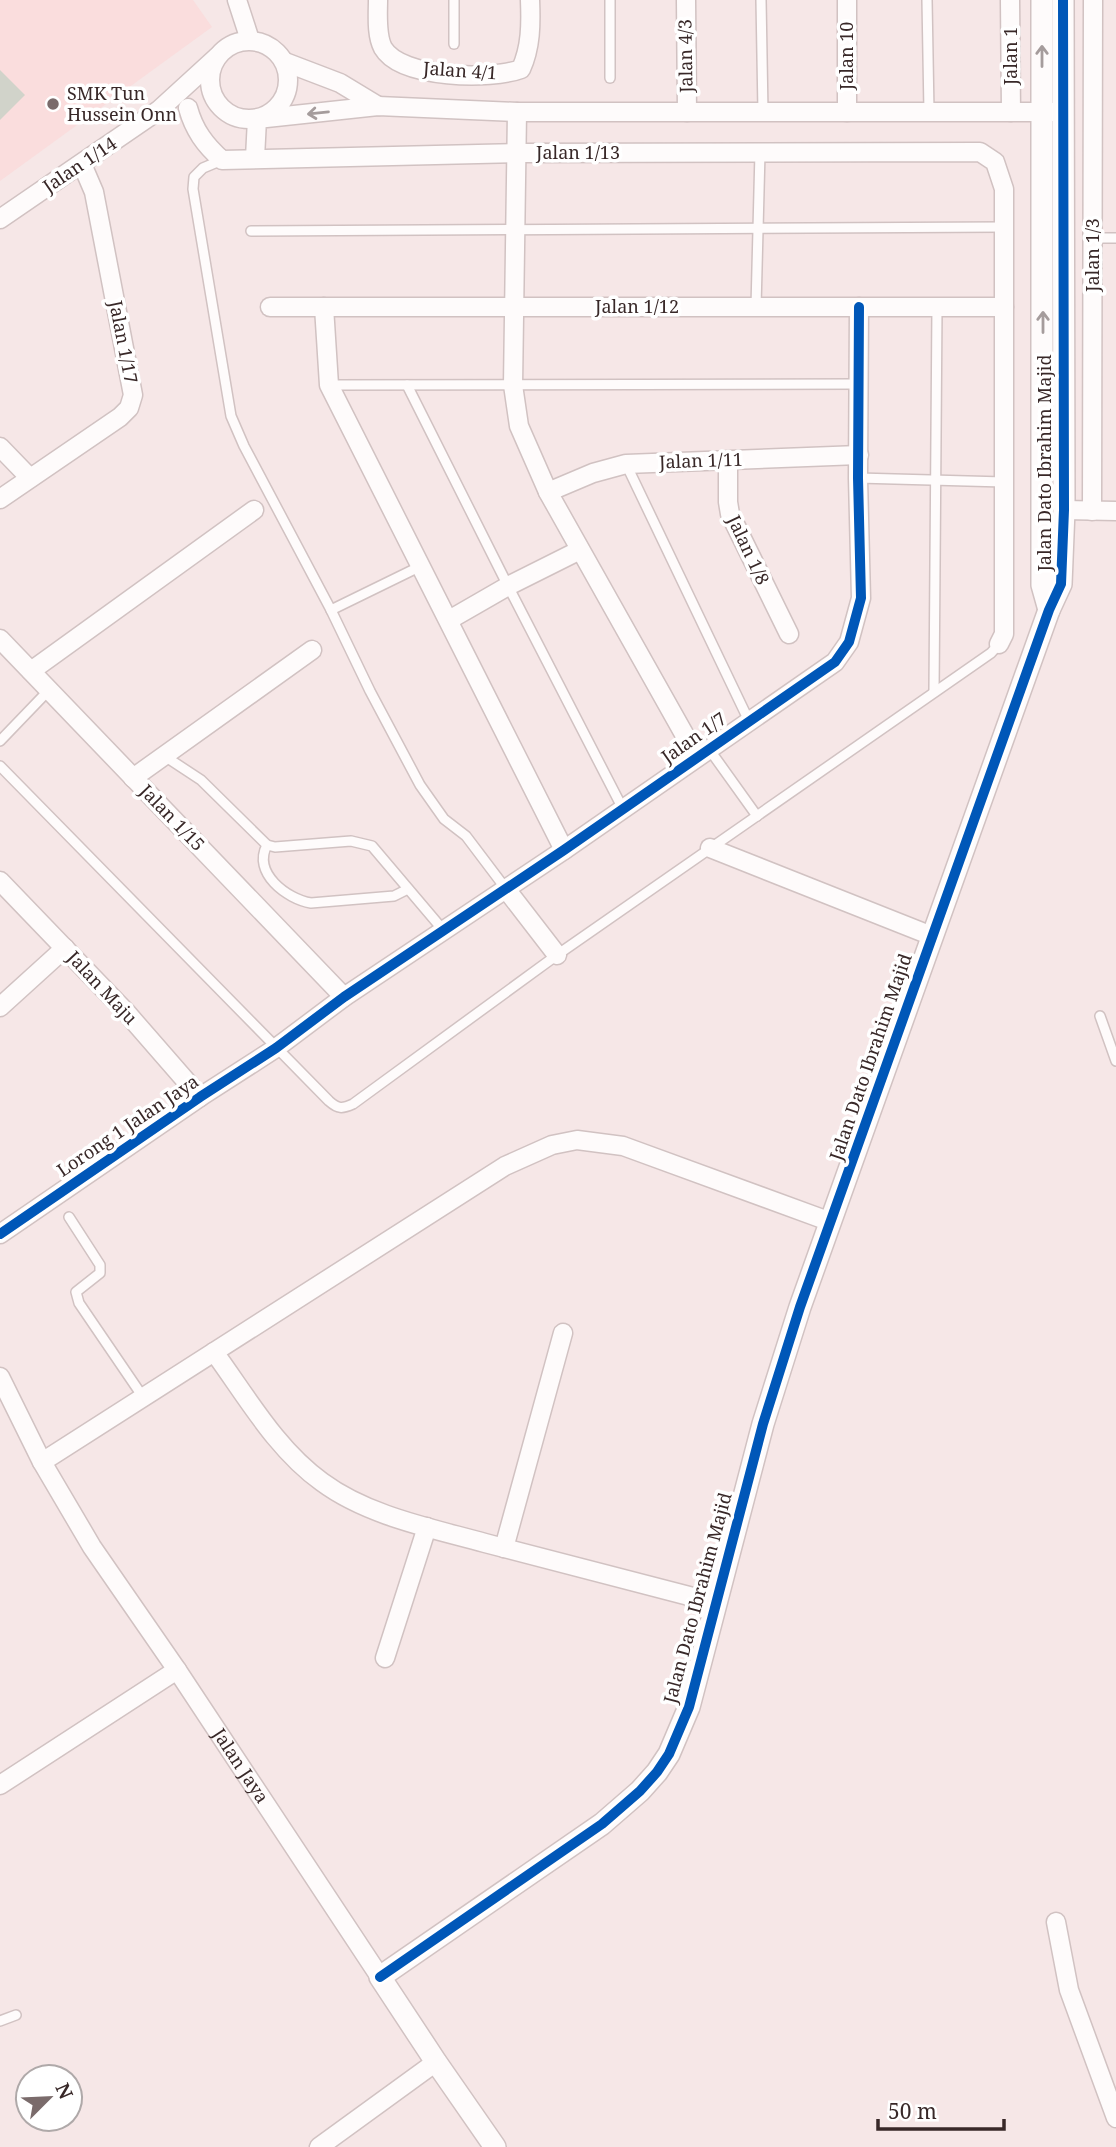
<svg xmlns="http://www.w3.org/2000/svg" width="1116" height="2147" font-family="'Noto Serif',serif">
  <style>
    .built { fill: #fadddd }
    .building { fill: #d1d3ca }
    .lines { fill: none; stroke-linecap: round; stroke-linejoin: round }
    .service-casing { stroke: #d1c2c2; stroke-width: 12 }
    .minor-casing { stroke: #d1c2c2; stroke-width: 21 }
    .tertiary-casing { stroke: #d1c2c2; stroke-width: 24 }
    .service { stroke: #fefbfb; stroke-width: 9 }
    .minor { stroke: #fefbfb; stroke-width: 18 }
    .tertiary { stroke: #fefbfb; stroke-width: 21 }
    .cycleway-casing { stroke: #fff; stroke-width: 15 }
    .cycleway { stroke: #0057b8; stroke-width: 10 }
    .oneway { stroke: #a59c9c }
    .poi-dot { fill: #7a6b6b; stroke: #fff; stroke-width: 2.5 }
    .labels { text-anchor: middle; stroke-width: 7; stroke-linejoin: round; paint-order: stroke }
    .street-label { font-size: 18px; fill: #382828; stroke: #fff }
    .poi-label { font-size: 18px; fill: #382828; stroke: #fff; text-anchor: start }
  </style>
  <rect width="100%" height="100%" fill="#f6e7e7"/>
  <!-- built -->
  <polygon class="built" points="0,0 193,0 212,27 0,181"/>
  <!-- building -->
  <polygon class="building" points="0,70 25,95 0,120"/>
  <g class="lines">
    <defs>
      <g id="service">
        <polyline points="761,0 763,112"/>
        <polyline points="927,0 929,112"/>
        <polyline points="454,44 454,0"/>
        <polyline points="610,78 610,0"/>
        <polyline points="222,160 203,168 194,177 193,189 231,416 244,446 331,610 370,691 420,785 444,819 466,836 506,889"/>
        <polyline points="251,231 1004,227"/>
        <polyline points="1093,238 1116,238"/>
        <polyline points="756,307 760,152"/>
        <polyline points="329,385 858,384"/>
        <polyline points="407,385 508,586 623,809"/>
        <polyline points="626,464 749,721"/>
        <polyline points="858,478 1004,482"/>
        <polyline points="331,610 421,566"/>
        <polyline points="934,692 937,307"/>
        <polyline points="0,741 49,690"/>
        <polyline points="709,749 757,816"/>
        <polyline points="163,755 201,780 267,845 275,847 351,841 372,846 444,931"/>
        <path d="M 0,766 L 329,1101 C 338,1109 342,1109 353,1104 L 557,955 L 991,653 L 999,644"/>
        <path d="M 267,845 C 252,873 287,899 311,903 L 394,896 L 408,889"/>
        <polyline points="1100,1016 1116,1061"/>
        <polyline points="69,1217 100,1265 100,1273 76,1292 79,1303 143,1397"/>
        <polyline points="0,2021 16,2015"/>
      </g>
      <g id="minor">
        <polyline points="237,0 250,40"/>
        <path d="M 378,0 C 378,14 376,35 383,48 C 401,79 492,80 521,69 C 531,47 531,24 530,0"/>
        <polyline points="686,0 687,112"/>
        <polyline points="847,0 847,112"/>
        <polyline points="1010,0 1011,112"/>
        <circle cx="249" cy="80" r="39"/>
        <polyline points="285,62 340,83 378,106"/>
        <path d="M 188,108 C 194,130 205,145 222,160 L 517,153 L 980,152 L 995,162 L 1004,189 L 1004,634 L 999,644"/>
        <polyline points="517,112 513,385 519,426 548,492 697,757"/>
        <polyline points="255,158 257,119 378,106 517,112 1053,112"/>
        <polyline points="0,219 159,110 217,57"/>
        <polyline points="270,307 1004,307"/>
        <polyline points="324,307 329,385 564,850"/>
        <polyline points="0,447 30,478"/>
        <polyline points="728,461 728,502 730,514 789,634"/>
        <polyline points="548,492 593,473 626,464 859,455"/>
        <polyline points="0,499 120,417 129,408 133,395 94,192 82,164"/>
        <polyline points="1064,510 1116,511"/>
        <polyline points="1092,511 1093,0"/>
        <polyline points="449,620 508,586 580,550"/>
        <polyline points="0,639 344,997"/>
        <polyline points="31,671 254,510"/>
        <polyline points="133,778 312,650"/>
        <polyline points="710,848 932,936"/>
        <polyline points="0,881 126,1012 200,1097"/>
        <polyline points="506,889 557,955"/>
        <polyline points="0,1007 65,948"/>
        <polyline points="0,1234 200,1097 276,1048 344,997 564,850 835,662 849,642 861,598 858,478 859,307"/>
        <path d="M 214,1352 C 247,1397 276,1449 322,1482 C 368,1516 431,1528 485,1543 C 562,1563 639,1583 716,1603"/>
        <path id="s1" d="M 0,1377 L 42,1462 L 92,1547 L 177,1670 L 380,1977"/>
        <polyline points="42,1462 505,1166 552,1145 577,1140 623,1146 831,1222"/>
        <polyline points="504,1548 563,1333"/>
        <polyline points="385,1658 427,1527"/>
        <polyline points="0,1785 177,1670"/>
        <polyline points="1056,1922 1069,1990 1116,2118"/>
        <polyline points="319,2147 436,2062"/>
      </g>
      <g id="tertiary">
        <polyline points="1042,0 1042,585 1049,610"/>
        <polyline points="495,2147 436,2062 380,1977 602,1824 640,1791 657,1772 669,1754 689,1707 763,1424 800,1307 1049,610 1061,584 1064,510 1063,0"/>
      </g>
    </defs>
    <!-- service casing -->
    <use href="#service" class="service-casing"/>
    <!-- minor casing -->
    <use href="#minor" class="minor-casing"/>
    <!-- tertiary casing -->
    <use href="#tertiary" class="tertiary-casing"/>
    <!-- service -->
    <use href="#service" class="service"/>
    <!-- minor -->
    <use href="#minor" class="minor"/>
    <!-- tertiary -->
    <use href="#tertiary" class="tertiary"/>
    <defs>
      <g id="cycleway">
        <polyline points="0,1234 200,1097 276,1048 344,997 564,850 835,662 849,642 861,598 858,478 859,307"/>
        <polyline points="380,1977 602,1824 640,1791 657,1772 669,1754 689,1707 763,1424 800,1307 1049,610 1061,584 1064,510 1063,0"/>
      </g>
    </defs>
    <!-- cycleway casing -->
    <use href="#cycleway" class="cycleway-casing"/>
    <!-- cycleway -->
    <use href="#cycleway" class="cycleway"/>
  </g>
  <!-- one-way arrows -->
  <defs><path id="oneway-shaft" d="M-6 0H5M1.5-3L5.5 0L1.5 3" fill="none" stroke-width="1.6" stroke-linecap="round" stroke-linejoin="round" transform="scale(1.75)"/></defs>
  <g class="oneway">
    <use href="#oneway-shaft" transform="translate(1042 56) rotate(-90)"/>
    <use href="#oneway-shaft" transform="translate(318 113) rotate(174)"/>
    <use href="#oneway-shaft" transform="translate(1043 322) rotate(-90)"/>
  </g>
  <!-- markers -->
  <circle class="poi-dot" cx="53" cy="104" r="7"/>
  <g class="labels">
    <!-- street labels -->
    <g class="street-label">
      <text transform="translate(686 56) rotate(-91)" y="6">Jalan 4/3</text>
      <text transform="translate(847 56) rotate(-90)" y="6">Jalan 10</text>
      <text transform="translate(1011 56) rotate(-90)" y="6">Jalan 1</text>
      <text transform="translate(460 71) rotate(4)" y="6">Jalan 4/1</text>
      <text x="578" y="159">Jalan 1/13</text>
      <text transform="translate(80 165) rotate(-34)" y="6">Jalan 1/14</text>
      <text transform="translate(1093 255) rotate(-90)" y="6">Jalan 1/3</text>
      <text x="637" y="313">Jalan 1/12</text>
      <text transform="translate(123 342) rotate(79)" y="6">Jalan 1/17</text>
      <text transform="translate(701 461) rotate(-2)" y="6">Jalan 1/11</text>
      <text transform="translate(1045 463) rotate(-90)" y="6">Jalan Dato Ibrahim Majid</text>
      <text transform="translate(748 550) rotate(65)" y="6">Jalan 1/8</text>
      <text transform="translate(694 738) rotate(-35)" y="6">Jalan 1/7</text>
      <text transform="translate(172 818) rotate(46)" y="6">Jalan 1/15</text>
      <text transform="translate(102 988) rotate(47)" y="6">Jalan Maju</text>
      <text transform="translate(871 1057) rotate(-71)" y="6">Jalan Dato Ibrahim Majid</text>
      <text transform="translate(128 1126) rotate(-34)" y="6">Lorong 1 Jalan Jaya</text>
      <text transform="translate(698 1598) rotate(-75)" y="6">Jalan Dato Ibrahim Majid</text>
      <text dy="6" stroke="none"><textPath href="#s1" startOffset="458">Jalan Jaya</textPath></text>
    </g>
    <!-- poi labels -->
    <g class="poi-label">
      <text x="67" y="100">SMK Tun<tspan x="67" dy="21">Hussein Onn</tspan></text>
    </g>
  </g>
  <!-- north arrow -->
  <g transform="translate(49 2098) rotate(66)"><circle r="33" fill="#ffffff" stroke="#afa9a9" stroke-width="2"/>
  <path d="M0-5L12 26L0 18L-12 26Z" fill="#7a6b6b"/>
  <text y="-10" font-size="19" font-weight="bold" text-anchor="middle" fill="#382828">N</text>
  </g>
  <!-- scale -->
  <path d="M878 2119v10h126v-10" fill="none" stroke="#382828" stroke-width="3.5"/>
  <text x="888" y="2119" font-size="21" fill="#382828" stroke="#ffffff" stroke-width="5" paint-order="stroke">50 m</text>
</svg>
